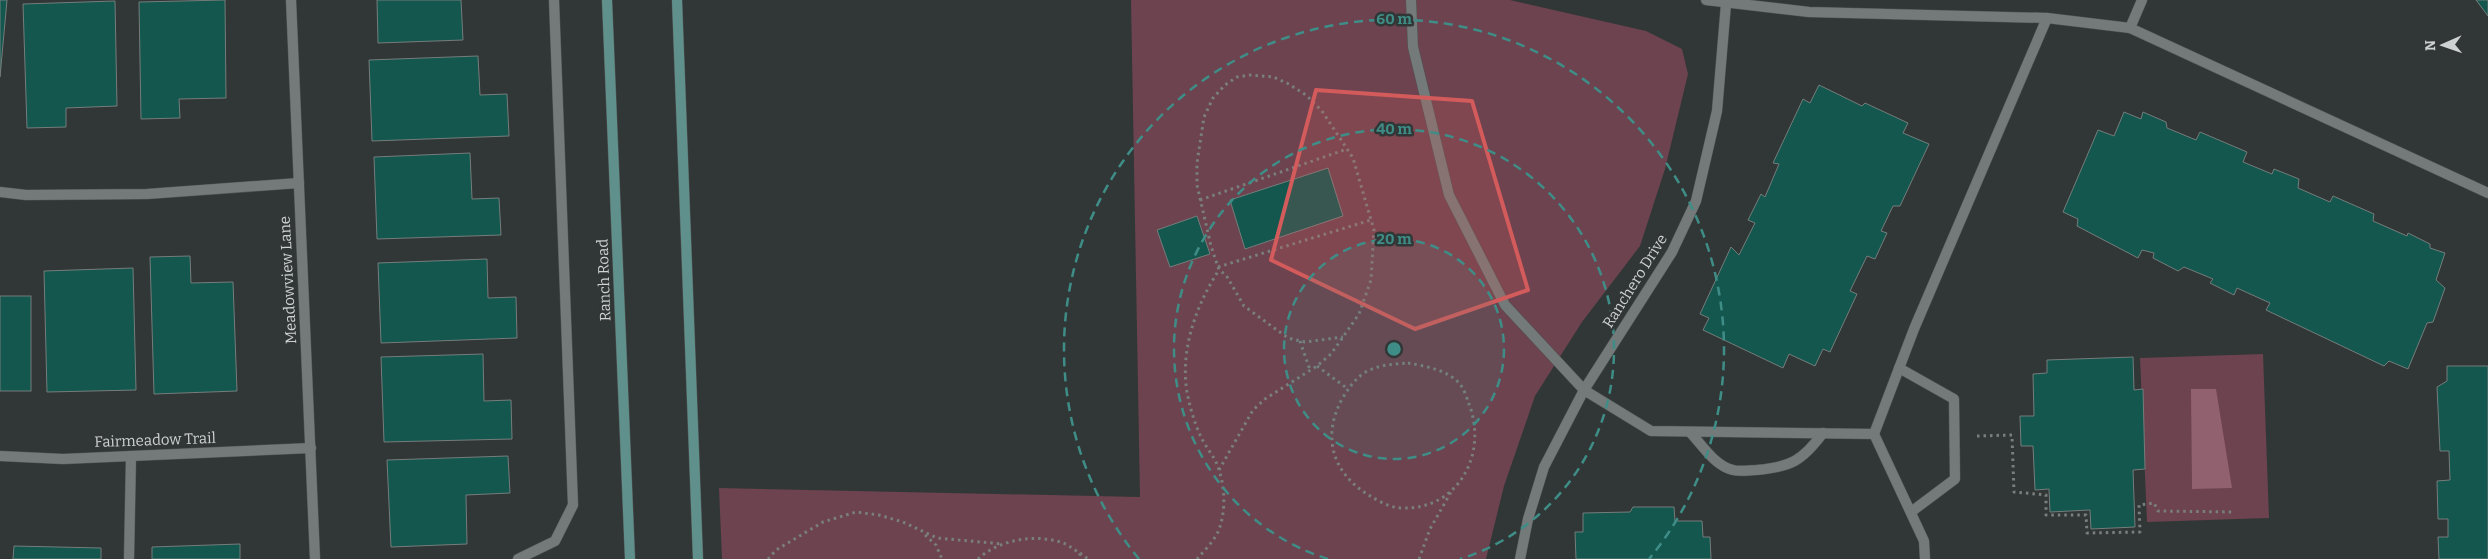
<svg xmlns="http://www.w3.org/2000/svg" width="2488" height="559" font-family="Bitter,serif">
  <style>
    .green { fill: #6c434f }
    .water { fill: #92616f }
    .building { fill: #13574f; stroke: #757d7b }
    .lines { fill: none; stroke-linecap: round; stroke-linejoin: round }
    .lane-casing { stroke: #4f5453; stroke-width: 11 }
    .street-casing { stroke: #4f5453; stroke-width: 11 }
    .secondary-casing { stroke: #4f5453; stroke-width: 11 }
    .path { stroke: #7a7f7e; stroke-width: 3; stroke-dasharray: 2.5 4; stroke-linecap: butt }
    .lane { stroke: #737a79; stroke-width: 10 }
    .street { stroke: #737a79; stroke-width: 10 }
    .secondary { stroke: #60908b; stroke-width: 10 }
    .marked { fill: #d45b5b; fill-opacity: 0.2; stroke: #d45b5b; stroke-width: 4; stroke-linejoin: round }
    .ring { fill: none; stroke: #3f8d87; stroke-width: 2.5; stroke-dasharray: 9 6 }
    .labels { text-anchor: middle; stroke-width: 5; stroke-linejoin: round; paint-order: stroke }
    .street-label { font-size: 15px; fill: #ced2d2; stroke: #313736 }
    .centre { fill: #3f8d87; stroke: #313736; stroke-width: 2.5 }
    .ring-label { font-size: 15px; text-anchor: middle; font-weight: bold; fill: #3f8d87; stroke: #313736; stroke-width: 5; stroke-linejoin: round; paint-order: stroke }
  </style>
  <rect width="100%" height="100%" fill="#313736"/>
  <!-- green -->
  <g class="green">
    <polygon points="1131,0 1510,0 1646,31 1682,49 1688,74 1665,169 1640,246 1582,322 1535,396 1504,486 1486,559 722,559 719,488 1140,497"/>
    <polygon points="2263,354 2269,518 2147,522 2140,358"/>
  </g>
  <!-- water -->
  <polygon class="water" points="2191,389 2216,389 2232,488 2192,489"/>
  <!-- building -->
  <g class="building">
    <polygon points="0,0 7,0 0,77"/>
    <polygon points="225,0 226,98 179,99 180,118 141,119 139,2"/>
    <polygon points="377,0 461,0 463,40 378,43"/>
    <polygon points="2476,0 2488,0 2488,16"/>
    <polygon points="115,1 117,106 66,108 66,127 27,128 23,4"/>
    <polygon points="478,56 480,95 507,94 509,136 372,141 369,60"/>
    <polygon points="1819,85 1862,106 1865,103 1908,123 1903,133 1929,144 1900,206 1893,206 1881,231 1887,233 1875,259 1867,256 1850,291 1857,294 1830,352 1823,349 1815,366 1789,354 1783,368 1703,330 1709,318 1700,314 1731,247 1739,255 1755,223 1748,220 1761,194 1765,197 1779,164 1773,163 1803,99 1810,103"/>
    <polygon points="2124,112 2141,119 2143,112 2166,122 2167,128 2196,140 2200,132 2247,152 2243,162 2272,174 2274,169 2299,179 2298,188 2330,202 2333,196 2374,214 2373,221 2407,236 2408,233 2430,244 2430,248 2445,253 2436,280 2445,288 2433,322 2427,323 2408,369 2389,361 2384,366 2266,310 2270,303 2237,288 2234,295 2210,283 2213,279 2184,267 2178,271 2153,258 2154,253 2142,250 2138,258 2077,226 2078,219 2063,212 2098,130 2114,136"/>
    <polygon points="470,153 472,199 499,198 501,235 377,239 374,157"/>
    <polygon points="1328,168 1343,216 1245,249 1230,200"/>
    <polygon points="1197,216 1210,254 1170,267 1157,230"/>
    <polygon points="190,256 191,283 233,282 237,391 154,394 150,257"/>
    <polygon points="487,259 488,298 516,297 517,338 381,343 378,263"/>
    <polygon points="133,268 136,390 47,392 44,271"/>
    <rect x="0" y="296" width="31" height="95"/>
    <polygon points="483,354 484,401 511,400 512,439 384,442 381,357"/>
    <polygon points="2133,357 2134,390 2143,389 2145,469 2133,470 2135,527 2091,529 2090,510 2050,512 2049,489 2035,490 2033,446 2021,446 2020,416 2034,416 2033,374 2047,373 2047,360"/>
    <polygon points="2447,366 2488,366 2488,559 2439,559 2438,537 2448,537 2448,519 2438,519 2437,481 2450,480 2449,451 2440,451 2437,387 2447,381"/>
    <polygon points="508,456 510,493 466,495 467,544 391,547 387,460"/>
    <polygon points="1633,507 1674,507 1675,521 1702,521 1703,537 1710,537 1711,559 1576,559 1575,532 1583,532 1583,513 1630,512"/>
    <polygon points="240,544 240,559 152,559 152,547"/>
    <polygon points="14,546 101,548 101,559 13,559"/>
  </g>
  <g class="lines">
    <defs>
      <g id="lane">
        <polyline points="1411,0 1413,47 1449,195 1505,305 1584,390 1651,431 1874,434 1924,541 1925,559"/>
        <polyline points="1706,0 1809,12 2047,18 2130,28"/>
        <polyline points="2142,0 2130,28 2488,193"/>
        <polyline points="0,192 26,195 147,194 299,183"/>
        <polyline points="1899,368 1954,399 1955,479 1911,512"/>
        <path d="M 1690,432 C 1702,445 1715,466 1733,470 C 1740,472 1749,470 1756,470 C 1791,467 1802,461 1823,433"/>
        <polyline points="1874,434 1914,329 2047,18"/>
        <polyline points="129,559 131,456"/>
        <polyline points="518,559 555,541 573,505 554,0"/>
      </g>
      <g id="street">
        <polyline points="291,0 315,559"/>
        <polyline points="0,456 63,459 311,448"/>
        <polyline points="1520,559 1528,519 1544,467 1584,390 1672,252 1696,201 1717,111 1726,4"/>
      </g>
      <g id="secondary">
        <polyline points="607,0 630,559"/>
        <polyline points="677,0 698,559"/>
      </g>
    </defs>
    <!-- lane casing -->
    <use href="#lane" class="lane-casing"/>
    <!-- street casing -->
    <use href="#street" class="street-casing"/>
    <!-- secondary casing -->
    <use href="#secondary" class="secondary-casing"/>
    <!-- path -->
    <g class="path">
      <polyline points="1200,200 1347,149"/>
      <polyline points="1218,267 1371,220"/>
      <polyline points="1300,341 1310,370"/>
      <path d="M 1408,363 C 1425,366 1448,370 1460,384 C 1464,389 1467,398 1469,404 C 1488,453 1459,510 1402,508 C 1389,508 1377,500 1367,494 C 1332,472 1322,436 1342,399 C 1348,389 1354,380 1364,373 C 1377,365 1393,364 1408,363 Z"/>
      <polyline points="1317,366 1348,389"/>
      <polyline points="1977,436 2012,435 2014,492 2046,495 2046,515 2086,515 2087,533 2140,532 2139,505 2154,503 2158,511 2234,512"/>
      <polyline points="1219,470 1253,410 1265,399 1317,366 1331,354 1343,337 1359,314 1371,280 1374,230 1353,158 1322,111 1306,95 1287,83 1273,77 1250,75 1237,77 1225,85 1213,98 1204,117 1197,163 1197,185 1211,246 1219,270 1226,275 1244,306 1288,338 1305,342 1343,337"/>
      <polyline points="925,535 936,545 942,559"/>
      <polyline points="1080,553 1088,559"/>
      <polyline points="768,559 776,550 823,522 856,512 879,515 903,522 937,538 1003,544"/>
      <path d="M 978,559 C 998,540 1036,533 1063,543 C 1069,545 1074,550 1080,553 L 1080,559"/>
      <path d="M 1197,559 C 1204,551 1213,542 1218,532 C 1227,510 1225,483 1216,462 C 1212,454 1206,447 1202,439 C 1195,425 1190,408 1187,392 C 1180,350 1196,305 1219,270"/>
      <polyline points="1419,559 1430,529 1451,492"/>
    </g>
    <!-- lane -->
    <use href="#lane" class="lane"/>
    <!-- street -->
    <use href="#street" class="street"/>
    <!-- secondary -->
    <use href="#secondary" class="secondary"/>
  </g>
  <!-- marked area -->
  <path class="marked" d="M 1316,90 L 1472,101 L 1528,290 L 1415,329 L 1271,260 Z"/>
  <!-- distance rings -->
  <circle cx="1394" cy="349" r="110" fill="#3f8d87" fill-opacity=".12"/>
  <g class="ring">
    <circle cx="1394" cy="349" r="110"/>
    <path d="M1328 559A220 220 0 1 1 1460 559"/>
    <path d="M1139 559A330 330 0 1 1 1649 559"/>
  </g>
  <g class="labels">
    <!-- street labels -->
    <g class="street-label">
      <text transform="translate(288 280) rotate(-93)" y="5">Meadowview Lane</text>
      <text transform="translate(604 280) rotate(-92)" y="5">Ranch Road</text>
      <text transform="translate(1635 281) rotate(-58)" y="5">Ranchero Drive</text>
      <text transform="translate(155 440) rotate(-2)" y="5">Fairmeadow Trail</text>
    </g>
  </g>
  <circle cx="1394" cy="349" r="8" class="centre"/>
  <g class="ring-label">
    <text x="1394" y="24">60 m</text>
    <text x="1394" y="134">40 m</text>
    <text x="1394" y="244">20 m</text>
  </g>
  <!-- north arrow -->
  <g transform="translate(2443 45) rotate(268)" stroke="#313736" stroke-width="4" paint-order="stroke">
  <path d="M0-4L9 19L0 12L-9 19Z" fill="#ced2d2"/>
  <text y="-8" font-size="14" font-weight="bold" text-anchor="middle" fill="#ced2d2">N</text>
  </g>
</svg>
